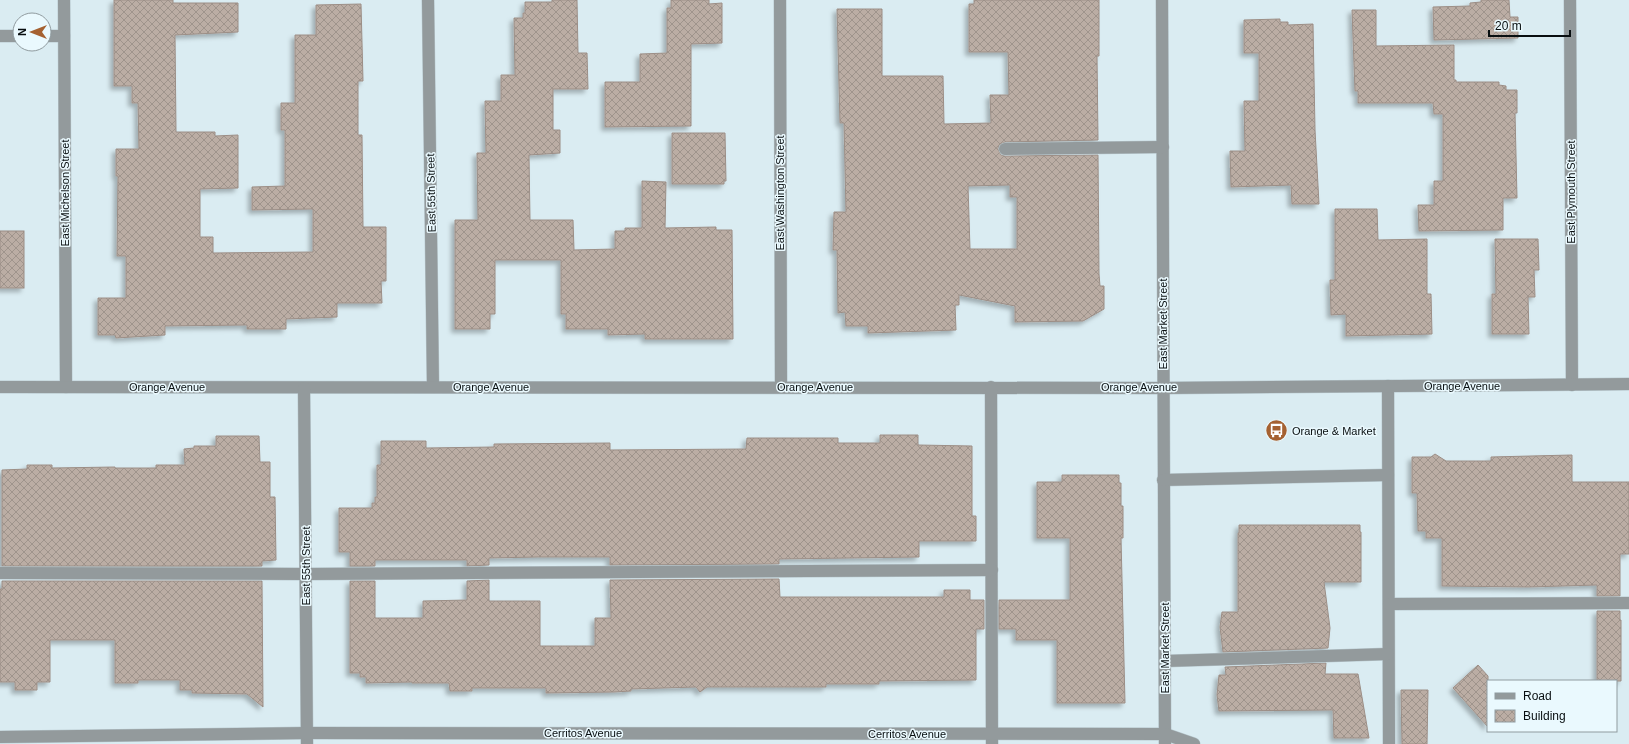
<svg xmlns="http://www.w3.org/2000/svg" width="1629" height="744" font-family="Helvetica,sans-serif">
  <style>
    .building { fill: url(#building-cross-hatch); stroke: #9c8e86; fill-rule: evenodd; filter: url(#shadow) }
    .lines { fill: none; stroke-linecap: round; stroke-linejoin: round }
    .minor-casing { stroke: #b8c8ce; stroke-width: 13 }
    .minor { stroke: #939a9c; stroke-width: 12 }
    .labels { text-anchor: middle; stroke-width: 3; stroke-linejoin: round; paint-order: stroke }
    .street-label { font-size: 11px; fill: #080e10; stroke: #eaf9fe }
    .poi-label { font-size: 11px; fill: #080e10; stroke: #eaf9fe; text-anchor: start }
  </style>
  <defs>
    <pattern id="building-cross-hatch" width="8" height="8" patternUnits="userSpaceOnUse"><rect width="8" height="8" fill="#bbada4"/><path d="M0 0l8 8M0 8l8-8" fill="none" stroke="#9f948c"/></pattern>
    <filter id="shadow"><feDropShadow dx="-3.5" dy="3.5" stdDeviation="2" flood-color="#0004"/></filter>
  </defs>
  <rect width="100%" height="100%" fill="#daecf2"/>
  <!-- building -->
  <g class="building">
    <polygon points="114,0 173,0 173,3 238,3 238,32 175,35 176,132 215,132 215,136 238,135 238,188 200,189 200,237 213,237 213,253 313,252 313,209 252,210 252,187 285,186 285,130 281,130 281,103 295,103 295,35 316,35 316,5 361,4 363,81 358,81 358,135 362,135 363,227 386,227 386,281 381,281 382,303 337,303 337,317 286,319 286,329 247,329 247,325 165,326 165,335 116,338 115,335 98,335 98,298 126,298 126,256 117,256 118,176 116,176 116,149 139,149 138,103 132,103 132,86 114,86"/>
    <polygon points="552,0 577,0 578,53 587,53 588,89 553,89 553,130 560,130 560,153 529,155 530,220 573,220 574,250 615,249 615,231 625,231 625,228 642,228 642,181 666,182 665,228 716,227 716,230 732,230 733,339 645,339 645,334 608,335 608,329 566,329 566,314 561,314 561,260 495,260 495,314 490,314 490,329 455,329 455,220 478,220 477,153 486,153 485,101 501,101 501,75 515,75 514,18 523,18 523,13 525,13 525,2 552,2"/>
    <polygon points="671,0 709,0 709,4 722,3 722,43 691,44 691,126 605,127 605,82 640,82 640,54 667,53 667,8 671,8"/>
    <path d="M 974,0 L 1099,0 L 1099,56 L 1097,56 L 1098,140 L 1005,142 L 999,145 L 998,149 L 1001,155 L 1005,156 L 1098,155 L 1099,274 L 1100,286 L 1104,286 L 1104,309 L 1083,321 L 1015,322 L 1015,306 L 959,295 L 959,305 L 955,305 L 956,330 L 868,333 L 868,326 L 846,326 L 845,312 L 838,313 L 837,250 L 833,250 L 834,212 L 846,212 L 844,123 L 840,123 L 837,9 L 882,9 L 882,76 L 943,76 L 944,124 L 991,123 L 990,95 L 1009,95 L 1008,52 L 969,52 L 969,4 L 974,4 ZM 1010,185 L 1010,197 L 1017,197 L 1017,249 L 970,249 L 968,186 Z"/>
    <polygon points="1481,0 1509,0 1510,17 1518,17 1518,38 1434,40 1433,7 1470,6 1470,3 1481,2"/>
    <polygon points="1352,10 1376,10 1376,46 1454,45 1454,80 1456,80 1456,82 1499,82 1499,85 1506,86 1506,90 1517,90 1517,113 1515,113 1517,198 1503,198 1503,230 1419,231 1418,205 1434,205 1434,181 1443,181 1443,114 1434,114 1433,103 1358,103 1358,91 1355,91"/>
    <polygon points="1280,19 1280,22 1288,22 1288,25 1313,24 1315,130 1319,204 1292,204 1291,185 1231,187 1230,151 1245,151 1244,101 1259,101 1259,53 1244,53 1244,20"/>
    <polygon points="672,133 725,133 726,181 724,181 724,184 672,184"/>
    <polygon points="1335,209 1377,209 1378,240 1427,239 1427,294 1431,294 1432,334 1346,336 1346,314 1331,315 1330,280 1335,280"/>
    <rect x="0" y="231" width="24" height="57"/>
    <polygon points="1495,239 1538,239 1539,270 1534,270 1535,297 1528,297 1529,334 1492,334 1492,294 1496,294"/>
    <polygon points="880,435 918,435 918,445 972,446 972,516 976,516 976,541 919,541 919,557 779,559 779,564 610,565 610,557 538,557 489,558 489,565 467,566 467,560 375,560 375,566 350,566 350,552 339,552 339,508 372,508 372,503 375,503 375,497 377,497 377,465 381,465 381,441 426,441 426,448 494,447 494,444 610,443 610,450 746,449 747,438 838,438 838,443 880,443"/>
    <polygon points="216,436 259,436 260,462 270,462 270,497 275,497 276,560 262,561 262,566 2,566 2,470 27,469 27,465 52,465 52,468 115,467 115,468 156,468 156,465 185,465 184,449 194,448 194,446 216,446"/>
    <polygon points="1435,454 1446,461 1491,461 1491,457 1572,455 1572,482 1629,482 1629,554 1620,554 1620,596 1597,596 1597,585 1528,587 1442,586 1442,538 1426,538 1426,531 1418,531 1417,493 1412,493 1412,457 1431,457"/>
    <polygon points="1062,475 1119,475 1119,483 1121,483 1121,506 1123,506 1123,538 1121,538 1125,703 1057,703 1057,640 1016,640 1016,629 999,629 999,600 1070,600 1070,538 1037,538 1037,482 1062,482"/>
    <polygon points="1239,525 1360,525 1360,532 1361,532 1361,582 1324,582 1330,628 1328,648 1223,652 1220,627 1222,612 1238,612 1238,533 1239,533"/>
    <polygon points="779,579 780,597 944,597 944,590 970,590 970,600 984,600 984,629 976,629 976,680 879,681 879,684 826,684 826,687 707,687 700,692 696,687 631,689 631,691 614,692 546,693 546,688 472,688 472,691 450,691 449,683 412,683 412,682 366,683 366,677 360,677 360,673 350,673 350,581 375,581 375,618 423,618 423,601 467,600 467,581 489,580 489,601 540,601 540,646 595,646 595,618 611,618 610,580"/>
    <polygon points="2,581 262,581 263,707 247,694 192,693 192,690 180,690 180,680 138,680 138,683 115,683 115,640 50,640 50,682 37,682 37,690 15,690 15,682 0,682 0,589 2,589"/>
    <polygon points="1597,611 1620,611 1620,620 1621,620 1621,681 1597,681"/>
    <polygon points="1326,663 1325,674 1358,674 1369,738 1334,738 1333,710 1219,711 1217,695 1219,675 1226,675 1225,667"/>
    <polygon points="1478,665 1488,676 1488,727 1453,688"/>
    <polygon points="1401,690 1428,690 1427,744 1402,744"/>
  </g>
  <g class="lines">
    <defs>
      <g id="minor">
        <polyline points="64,0 66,387"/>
        <polyline points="428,0 433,387"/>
        <polyline points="780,0 781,387"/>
        <polyline points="1162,0 1165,744"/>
        <polyline points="1570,0 1572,385"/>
        <polyline points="0,36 20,36"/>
        <polyline points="44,36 64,36"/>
        <polyline points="1005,149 1163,147"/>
        <polyline points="1388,386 1389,744"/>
        <polyline points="0,387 1163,388 1629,384"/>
        <polyline points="991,387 992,744"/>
        <polyline points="304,388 307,744"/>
        <polyline points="1163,480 1388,475"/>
        <polyline points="0,573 306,574 992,570"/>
        <polyline points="1389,604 1629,603"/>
        <polyline points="1165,661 1388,654"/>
        <polyline points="0,737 307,733 1165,734 1194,744"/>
      </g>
    </defs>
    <!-- minor casing -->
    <use href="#minor" class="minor-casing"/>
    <!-- minor -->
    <use href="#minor" class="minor"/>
  </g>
  <!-- icons -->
  <defs>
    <symbol id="bus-disc" viewBox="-11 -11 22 22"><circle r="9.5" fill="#a56131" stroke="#eaf9fe"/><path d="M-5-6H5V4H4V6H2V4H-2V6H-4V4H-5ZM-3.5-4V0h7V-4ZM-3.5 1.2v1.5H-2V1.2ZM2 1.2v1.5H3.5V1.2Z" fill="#fff"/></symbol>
  </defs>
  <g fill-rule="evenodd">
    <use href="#bus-disc" x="1264" y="418" width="25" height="25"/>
  </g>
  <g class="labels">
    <!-- street labels -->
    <g class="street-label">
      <text transform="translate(1571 192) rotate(-90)" y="4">East Plymouth Street</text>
      <text transform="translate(65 193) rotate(-90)" y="4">East Michelson Street</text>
      <text transform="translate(431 193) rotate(-91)" y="4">East 55th Street</text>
      <text transform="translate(780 193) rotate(-90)" y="4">East Washington Street</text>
      <text transform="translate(1163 324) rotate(-90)" y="4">East Market Street</text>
      <text x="1462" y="390">Orange Avenue</text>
      <text x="167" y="391">Orange Avenue</text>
      <text x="491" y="391">Orange Avenue</text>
      <text x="815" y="391">Orange Avenue</text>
      <text x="1139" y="391">Orange Avenue</text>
      <text transform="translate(306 566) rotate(-90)" y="4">East 55th Street</text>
      <text transform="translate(1165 648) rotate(-90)" y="4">East Market Street</text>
      <text x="583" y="737">Cerritos Avenue</text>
      <text x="907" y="738">Cerritos Avenue</text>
    </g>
    <!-- poi labels -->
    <g class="poi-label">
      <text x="1292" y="435">Orange &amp; Market</text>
    </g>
  </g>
  <!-- legend -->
  <rect x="1487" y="680" width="130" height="52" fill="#eaf9fe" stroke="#909b9f"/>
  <rect x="1495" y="693" width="20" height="6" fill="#939a9c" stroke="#909b9f"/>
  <text x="1523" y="700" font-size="12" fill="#080e10">Road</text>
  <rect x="1495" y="710" width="20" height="12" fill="url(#building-cross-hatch)" stroke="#909b9f"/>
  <text x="1523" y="720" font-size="12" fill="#080e10">Building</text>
  <!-- north arrow -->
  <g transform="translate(32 32) rotate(270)"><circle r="19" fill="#eaf9fe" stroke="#909b9f"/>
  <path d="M0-3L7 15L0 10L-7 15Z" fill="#a56131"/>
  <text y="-6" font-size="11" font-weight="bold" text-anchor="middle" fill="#080e10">N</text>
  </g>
  <!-- scale -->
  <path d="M1489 30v6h81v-6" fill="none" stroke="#080e10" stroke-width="2"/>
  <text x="1495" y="30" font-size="12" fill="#080e10" stroke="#eaf9fe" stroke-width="3" paint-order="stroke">20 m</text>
</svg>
